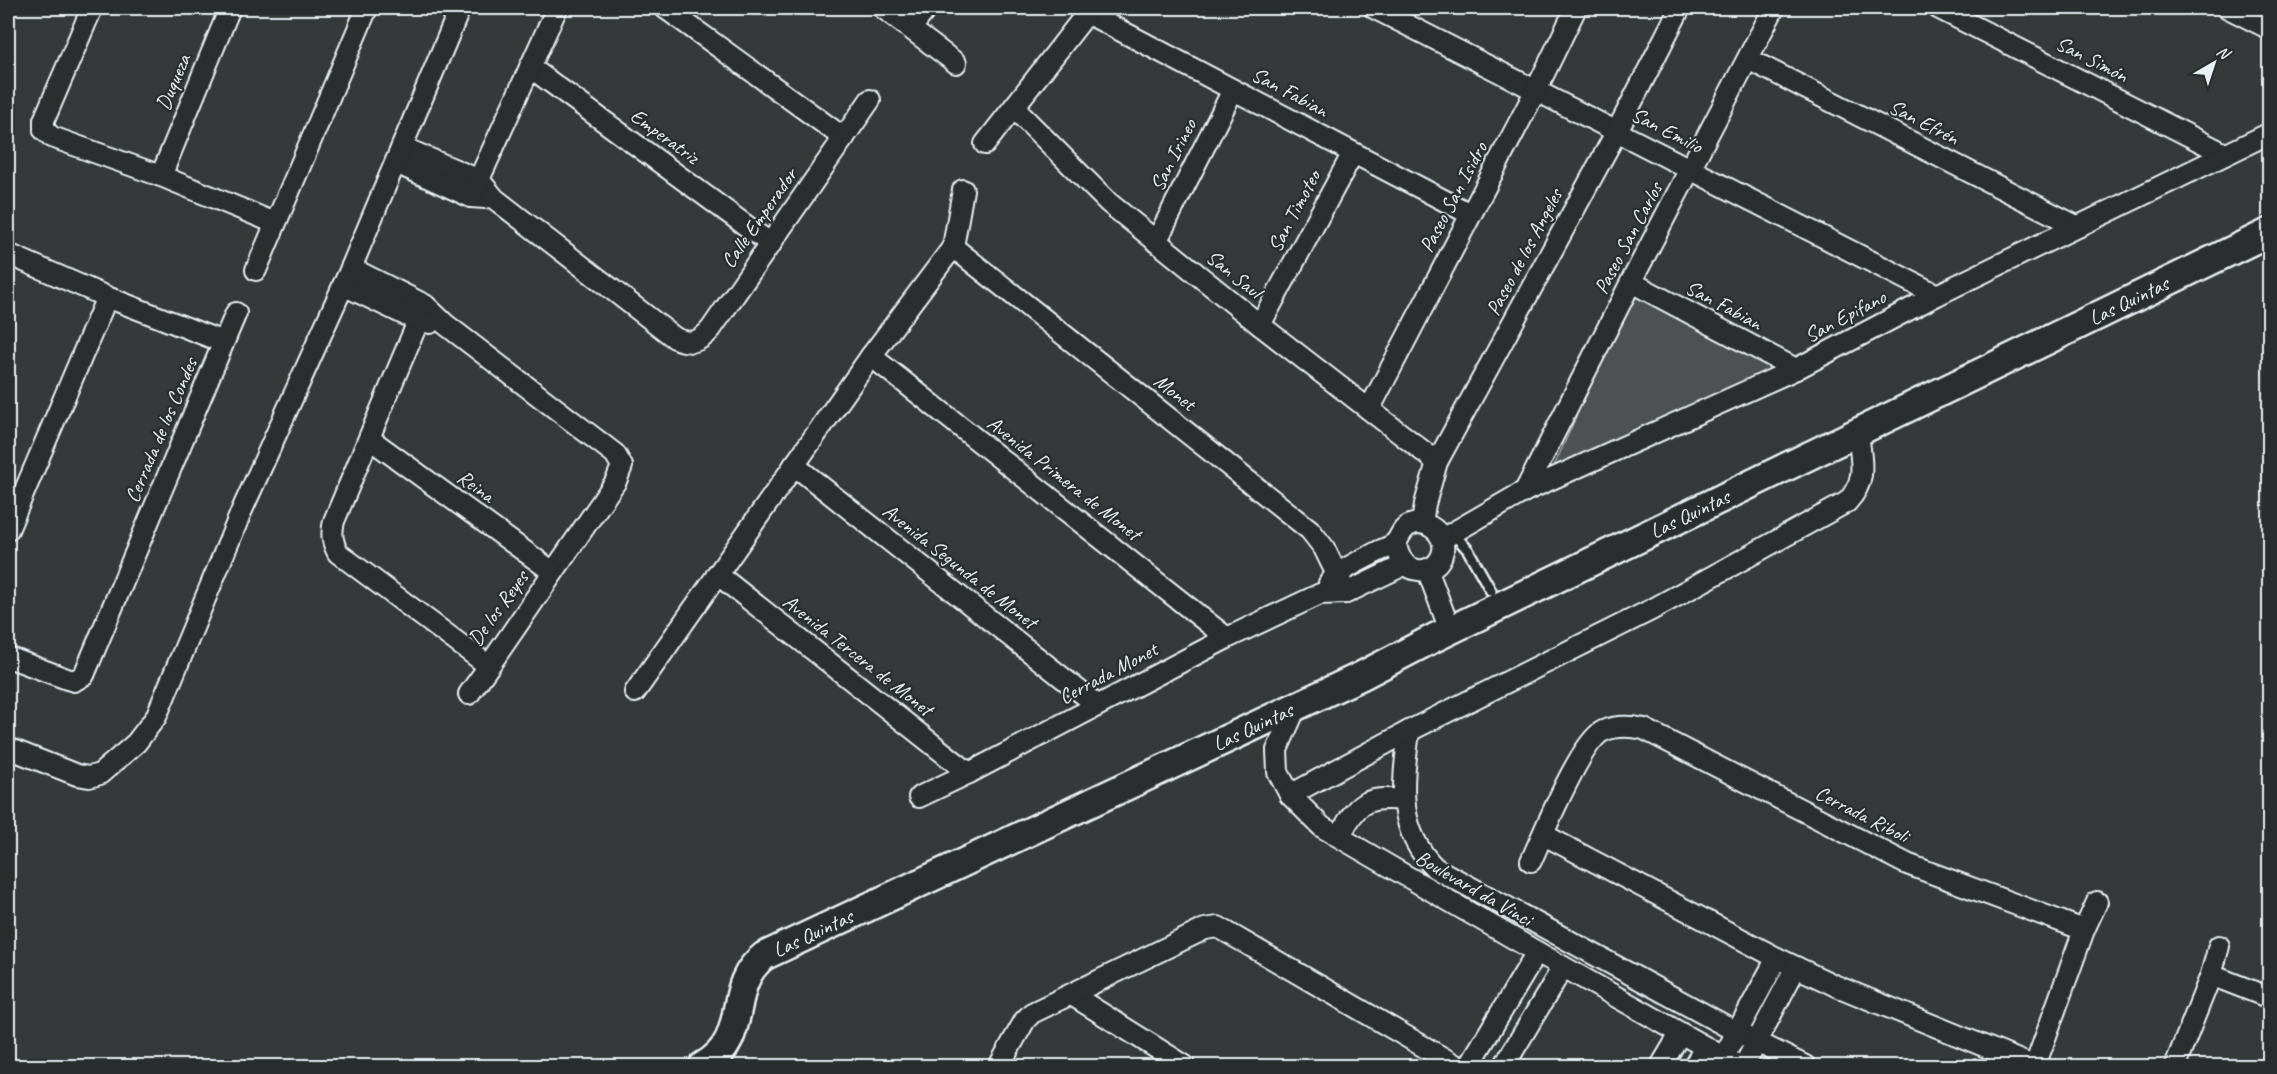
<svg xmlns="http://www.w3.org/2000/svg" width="2277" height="1074" font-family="Caveat,sans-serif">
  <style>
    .green { fill: #4d5152; stroke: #9aa1a5; stroke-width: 1.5 }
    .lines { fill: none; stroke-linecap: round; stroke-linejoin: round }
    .lane-casing { stroke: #e8f1f8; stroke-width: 14 }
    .street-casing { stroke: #e8f1f8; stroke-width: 24 }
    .secondary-casing { stroke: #e8f1f8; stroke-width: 32 }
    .lane { stroke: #2a2d2e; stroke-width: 9 }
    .street { stroke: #2a2d2e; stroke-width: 20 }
    .secondary { stroke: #2a2d2e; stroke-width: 27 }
    .labels { text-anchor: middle; stroke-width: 4.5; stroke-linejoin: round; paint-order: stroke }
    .street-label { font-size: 21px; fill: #e8f1f8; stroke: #2a2d2e }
  </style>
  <rect width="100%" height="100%" fill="#35393a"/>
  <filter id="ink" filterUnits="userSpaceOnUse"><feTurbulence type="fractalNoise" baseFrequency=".0167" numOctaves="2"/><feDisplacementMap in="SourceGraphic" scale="12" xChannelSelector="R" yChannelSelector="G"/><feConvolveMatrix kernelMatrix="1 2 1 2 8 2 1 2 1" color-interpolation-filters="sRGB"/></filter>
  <g filter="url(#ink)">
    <!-- green -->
    <polygon class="green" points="1633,291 1781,372 1554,475 1554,466"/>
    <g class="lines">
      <defs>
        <polyline id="lane" points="1453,533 1468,550 1491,591"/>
        <g id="street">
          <polyline points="92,8 44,120 44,130 52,137 161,176 275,223"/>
          <polyline points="665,8 844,138"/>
          <polyline points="883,8 956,63"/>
          <polyline points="1374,8 1937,295"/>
          <polyline points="1938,8 2225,154"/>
          <polyline points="2228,8 2270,29"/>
          <polyline points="1087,13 1470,214"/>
          <polyline points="911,28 927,8"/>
          <polyline points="1748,59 2078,227"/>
          <polyline points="530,67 771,244"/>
          <polyline points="1014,108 1109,203 1260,325 1437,462"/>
          <polyline points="985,144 1091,8"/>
          <path d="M 402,147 L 479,180 L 495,199 L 675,338 C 691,345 700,342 711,329 L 870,100"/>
          <polyline points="396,163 471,197 485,198"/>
          <polyline points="161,176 230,8"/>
          <polyline points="471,197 557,8"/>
          <polyline points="1156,242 1233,90"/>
          <polyline points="953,247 1310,530 1324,548 1346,593"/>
          <polyline points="8,254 107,297 223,342"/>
          <path d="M 351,268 L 425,305 L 445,324 L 615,454 L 622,466 L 616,481 L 489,666 L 338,553 C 332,542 331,534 334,521 L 425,305"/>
          <polyline points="256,270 367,8"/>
          <polyline points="1631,282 1796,369"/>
          <polyline points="343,285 418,321 430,323"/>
          <polyline points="1260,325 1353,153"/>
          <polyline points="871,356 1227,638"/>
          <polyline points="1370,408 1536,90 1576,8"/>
          <polyline points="370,439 553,572"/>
          <polyline points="794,465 1097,705"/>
          <polyline points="1525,491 1631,282 1774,8"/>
          <polyline points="1422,523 1425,504 1437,462 1617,131 1680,8"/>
          <polyline points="8,530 107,297"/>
          <polyline points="1442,539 1525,491 1796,369 1937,295 2270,133"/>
          <polyline points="1427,569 1450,630"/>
          <polyline points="717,574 969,773"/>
          <path d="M 1329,583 C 1342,568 1362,560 1379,551 C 1384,549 1392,546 1396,542 C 1401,536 1401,529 1410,525 C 1426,518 1446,533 1443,551 C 1438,578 1399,578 1396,542"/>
          <polyline points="8,657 67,679 74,681 84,675 236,313"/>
          <polyline points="635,692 871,356 953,247 963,190"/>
          <polyline points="469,694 489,666"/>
          <polyline points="1297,705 1277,750 1278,772 1290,795 1322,827 1537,952 1739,1066"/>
          <path d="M 1409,731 C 1403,782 1395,828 1435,868 L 1737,1032 L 1805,1066"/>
          <polyline points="8,748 77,775 89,777 100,774 136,743 156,717 242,510 351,268 460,8"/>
          <path d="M 1290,795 L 1409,731 L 1653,609 L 1847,502 C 1868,480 1861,461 1858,433"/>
          <polyline points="919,797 969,773 1227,638 1320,594 1346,593 1404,565"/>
          <polyline points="1544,835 1777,958 1834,985 2033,1066"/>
          <path d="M 1340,836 C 1357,802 1366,796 1403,800"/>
          <path d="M 1531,861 C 1543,835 1580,742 1603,731 C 1617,725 1630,726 1644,729 L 1907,864 L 2084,930 L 2035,1066"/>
          <polyline points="2084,930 2097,902"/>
          <polyline points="2211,975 2219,946"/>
          <polyline points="1072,995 1185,1066"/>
          <polyline points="1723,1058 1777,958"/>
          <polyline points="999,1066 1025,1020 1032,1013 1205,929 1218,927 1457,1066"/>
          <polyline points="1469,1066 1537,952"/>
          <polyline points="1504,1066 1563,967"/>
          <polyline points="1661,1066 1680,1034"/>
          <polyline points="1694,1066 1705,1048"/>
          <polyline points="1744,1066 1796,967"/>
          <polyline points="2175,1066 2211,975 2270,998"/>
        </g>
        <g id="secondary">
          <path id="s1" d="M 703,1066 C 753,1038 723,988 764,956 L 1361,676 L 1434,638 L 2270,232"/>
        </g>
      </defs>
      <!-- lane casing -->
      <use href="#lane" class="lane-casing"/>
      <!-- street casing -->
      <use href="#street" class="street-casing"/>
      <!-- secondary casing -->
      <use href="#secondary" class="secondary-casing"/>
      <!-- lane -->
      <use href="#lane" class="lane"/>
      <!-- street -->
      <use href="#street" class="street"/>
      <!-- secondary -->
      <use href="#secondary" class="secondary"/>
    </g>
  </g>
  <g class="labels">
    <!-- street labels -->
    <g class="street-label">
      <text transform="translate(2092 59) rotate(27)" y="7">San Simón</text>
      <text transform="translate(173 82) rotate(-67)" y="7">Duqueza</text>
      <text transform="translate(1290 92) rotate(28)" y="7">San Fabian</text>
      <text transform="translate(1924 122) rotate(27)" y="7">San Efrén</text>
      <text transform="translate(1667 130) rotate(27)" y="7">San Emilio</text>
      <text transform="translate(665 136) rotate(36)" y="7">Emperatriz</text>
      <text transform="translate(1173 155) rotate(-63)" y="7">San Irineo</text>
      <text transform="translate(1453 197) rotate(-62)" y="7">Paseo San Isidro</text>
      <text transform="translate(1294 211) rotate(-62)" y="7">San Timoteo</text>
      <text transform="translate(759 218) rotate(-55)" y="7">Calle Emperador</text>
      <text transform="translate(1628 238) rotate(-62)" y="7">Paseo San Carlos</text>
      <text transform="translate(1524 252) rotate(-62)" y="7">Paseo de los Angeles</text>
      <text transform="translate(1234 274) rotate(39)" y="7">San Saul</text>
      <text dy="7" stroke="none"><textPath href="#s1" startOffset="1644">Las Quintas</textPath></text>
      <text transform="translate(1724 305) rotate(28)" y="7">San Fabian</text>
      <text transform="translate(1845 316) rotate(-28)" y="7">San Epifano</text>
      <text transform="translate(1175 392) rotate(38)" y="7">Monet</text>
      <text transform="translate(161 430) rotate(-67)" y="7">Cerrada de los Condes</text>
      <text transform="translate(1064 478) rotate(38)" y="7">Avenida Primera de Monet</text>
      <text transform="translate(476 486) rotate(36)" y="7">Reina</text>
      <text dy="7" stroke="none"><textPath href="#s1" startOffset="1156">Las Quintas</textPath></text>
      <text transform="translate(960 566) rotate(38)" y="7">Avenida Segunda de Monet</text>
      <text transform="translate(498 608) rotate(-54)" y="7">De los Reyes</text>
      <text transform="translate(858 655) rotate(38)" y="7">Avenida Tercera de Monet</text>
      <text transform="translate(1108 673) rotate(-28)" y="7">Cerrada Monet</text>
      <text dy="7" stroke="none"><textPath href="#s1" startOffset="670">Las Quintas</textPath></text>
      <text transform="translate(1862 814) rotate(27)" y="7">Cerrada Riboli</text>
      <text transform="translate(1474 888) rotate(30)" y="7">Boulevard da Vinci</text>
      <text dy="7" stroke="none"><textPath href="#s1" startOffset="184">Las Quintas</textPath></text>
    </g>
  </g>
  <!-- margin -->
  <rect width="2277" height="1074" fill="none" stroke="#2a2d2e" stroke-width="30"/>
  <rect x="15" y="15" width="2247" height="1044" fill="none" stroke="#e8f1f8" stroke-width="2" filter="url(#ink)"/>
  <!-- north arrow -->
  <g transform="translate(2214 63) rotate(39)" stroke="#2a2d2e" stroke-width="4.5" paint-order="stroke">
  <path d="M0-4.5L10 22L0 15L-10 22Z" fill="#e8f1f8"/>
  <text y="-9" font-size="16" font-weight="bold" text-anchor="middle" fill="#e8f1f8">N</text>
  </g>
</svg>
